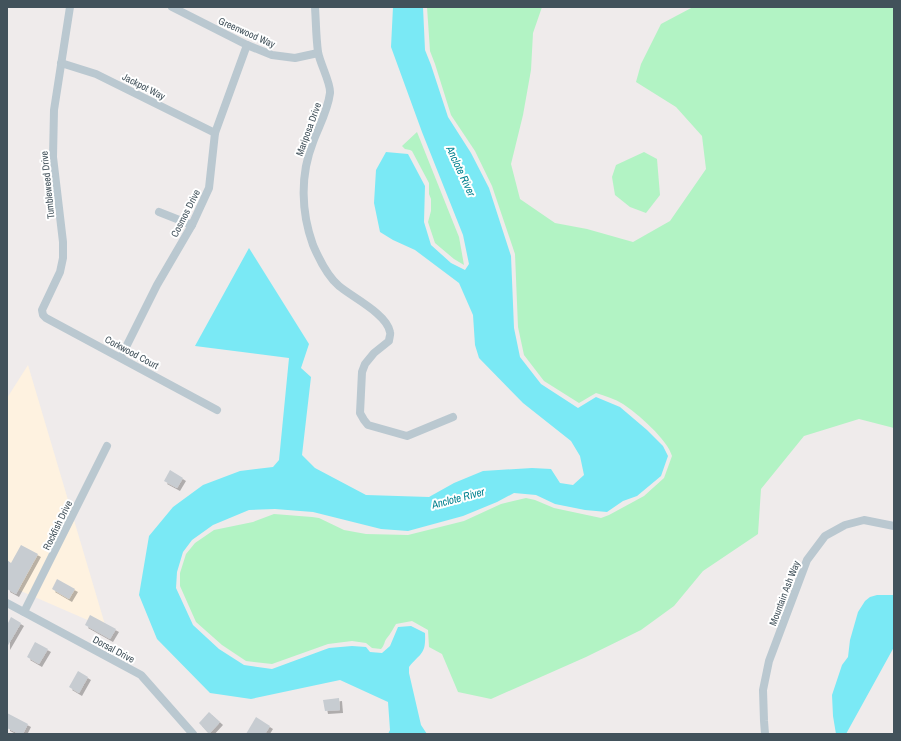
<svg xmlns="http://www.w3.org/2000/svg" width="901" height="741" font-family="'Archivo Narrow',sans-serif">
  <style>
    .commercial { fill: #fef2e0 }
    .green { fill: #b2f3c4 }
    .water { fill: #7ae9f5 }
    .building { fill: #c7ccd1; filter: url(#shadow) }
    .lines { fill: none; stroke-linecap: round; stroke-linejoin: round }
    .minor { stroke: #bac8d0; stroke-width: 8 }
    .labels { text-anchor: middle; stroke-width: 4; stroke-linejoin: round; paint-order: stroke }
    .street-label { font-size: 10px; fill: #42525b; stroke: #fff }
    .water-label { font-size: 11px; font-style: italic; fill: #03828f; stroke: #fff }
  </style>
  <defs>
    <filter id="shadow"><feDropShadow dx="3" dy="3" stdDeviation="0" flood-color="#0004"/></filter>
  </defs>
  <rect width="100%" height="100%" fill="#efebeb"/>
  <!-- commercial -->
  <polygon class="commercial" points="28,365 106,628 7,585 7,398"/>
  <!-- green -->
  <g class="green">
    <path d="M 427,7 L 542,7 L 533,33 L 531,70 L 523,115 L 511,164 L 520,199 L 555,223 L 587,229 L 633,242 L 670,221 L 706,169 L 702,136 L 676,107 L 636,82 L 641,64 L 661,24 L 693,7 L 894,7 L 894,428 L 859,419 L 804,436 L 761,489 L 758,534 L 703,571 L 674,606 L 641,630 L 586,657 L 491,699 L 458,692 L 442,654 L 429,647 L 428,630 L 412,621 L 396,624 C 393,629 391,633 387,638 C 384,641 385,645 381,649 L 372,648 L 366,643 L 352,641 L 328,644 L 272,664 L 246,661 L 222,645 L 196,622 L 180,586 L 180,573 L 186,554 L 195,543 L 214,530 L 253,522 L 274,514 L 312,517 L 319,518 L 344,530 L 366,534 L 408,535 L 464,521 L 501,504 L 526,498 L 535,500 L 554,508 L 601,518 L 609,515 L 644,496 L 664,478 L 672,456 C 668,440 637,413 623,404 C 615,399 605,396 596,393 L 579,403 L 544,381 L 524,355 L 518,327 L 515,254 L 492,186 L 475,151 L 451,115 L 435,64 L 430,51 Z"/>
    <polygon points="417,132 459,237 464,265 454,259 435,243 428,222 431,211 431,199 429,194 429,183 412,151 410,150 405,149 402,146"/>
    <polygon points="644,152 657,159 660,195 646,213 630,207 615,195 612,177 616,165"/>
  </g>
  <!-- water -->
  <g class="water">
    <path d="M 393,7 L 423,7 L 425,50 L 431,65 L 448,117 L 471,153 L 489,188 L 511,256 L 514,328 L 520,357 L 541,384 L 578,408 L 596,397 L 620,407 L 647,430 L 663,446 L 668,456 L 661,476 L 637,496 L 623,501 L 607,512 L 585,510 L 555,504 L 536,495 L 514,493 L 497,502 L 463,516 L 408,531 L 381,529 L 313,512 L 275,509 L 249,510 L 213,525 L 192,540 L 183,552 L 177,572 L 176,588 L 193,625 L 219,649 L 244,665 L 272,669 L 329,648 L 352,646 L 366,647 L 370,652 L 382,653 L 390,646 L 398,627 L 411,626 L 425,633 C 426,655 421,652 409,667 L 409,673 L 421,725 L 427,734 L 388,734 L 390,730 L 388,702 L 340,680 L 251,699 L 210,693 L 157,639 L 139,595 L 149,536 L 173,507 L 203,485 L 240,471 L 273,467 L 279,460 L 289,358 L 195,346 L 249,248 L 309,344 L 301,368 L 311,377 L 302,455 L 315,468 L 366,495 L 429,497 L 454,483 L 483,471 L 532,468 L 551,469 L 560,483 L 573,485 L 584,475 L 580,456 L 571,441 L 523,403 L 479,358 L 475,345 L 473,315 L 459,283 L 415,250 L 393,240 L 380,232 L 374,203 L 376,170 L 386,152 L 408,154 L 425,186 L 424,222 L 431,245 L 451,263 L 465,270 L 469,264 L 463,235 L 422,132 L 391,47 Z"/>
    <polygon points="877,595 894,595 894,647 846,734 836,734 833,716 832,695 842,665 848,657 850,640 858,612 865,601 870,597"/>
  </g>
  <!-- building -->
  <g class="building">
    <polygon points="170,470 183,478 177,488 164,481"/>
    <polygon points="21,545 38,554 16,594 7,589 7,560 11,563"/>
    <polygon points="57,579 75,589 69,599 52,589"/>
    <polygon points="90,615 116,629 110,639 85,625"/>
    <polygon points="11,617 21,623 7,647 7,625"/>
    <polygon points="35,642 48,649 39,664 27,657"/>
    <polygon points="78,671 88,677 79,693 69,687"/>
    <polygon points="339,698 340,710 325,711 323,700"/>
    <polygon points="209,712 220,722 209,734 199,723"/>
    <polygon points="7,713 28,724 23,734 19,734 7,728"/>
    <polygon points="256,717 270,726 265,734 246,734"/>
  </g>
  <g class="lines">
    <!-- minor -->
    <g class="minor">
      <polyline points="70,7 54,110 53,157 63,242 63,258 60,272 42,310 43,315 46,318 217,410"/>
      <polyline points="172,7 247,45 272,55 295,58 318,53"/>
      <path d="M 315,7 C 316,22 316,37 318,52 C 320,64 331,83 330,93 C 328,110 319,126 313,142 C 300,175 301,212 313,245 C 319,259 327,276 339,286 C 352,297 387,314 390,332 C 391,334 389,338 389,341 L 374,353 L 365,364 L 362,372 L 360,413 L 364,420 L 368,425 L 407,436 L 453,417"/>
      <polyline points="61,63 96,74 215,133"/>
      <polyline points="159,212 192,225"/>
      <polyline points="121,357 157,285 192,225 209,188 215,133 247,45"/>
      <polyline points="7,603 141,675 193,734"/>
      <polyline points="24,612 107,446"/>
      <polyline points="765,734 764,721 763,690 769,661 807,560 825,536 845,525 864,520 894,526"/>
    </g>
  </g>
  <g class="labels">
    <!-- street labels -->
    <g class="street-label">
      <text transform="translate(247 32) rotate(24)" y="4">Greenwood Way</text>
      <text transform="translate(144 86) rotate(27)" y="4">Jackpot Way</text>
      <text transform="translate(308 129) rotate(-70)" y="4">Mariposa Drive</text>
      <text transform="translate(47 185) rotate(-96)" y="4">Tumbleweed Drive</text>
      <text transform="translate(185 213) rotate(-63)" y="4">Cosmos Drive</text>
      <text transform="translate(132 352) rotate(28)" y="4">Corkwood Court</text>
      <text transform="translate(57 525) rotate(-64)" y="4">Rockfish Drive</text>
      <text transform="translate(784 593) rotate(-69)" y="4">Mountain Ash Way</text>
      <text transform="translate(114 649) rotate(28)" y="4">Dorsal Drive</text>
    </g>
    <!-- water labels -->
    <g class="water-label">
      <text transform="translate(461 171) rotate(65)" y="4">Anclote River</text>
      <text transform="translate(458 498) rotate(-15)" y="4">Anclote River</text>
    </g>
  </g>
  <!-- border -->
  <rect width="901" height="741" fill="none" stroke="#42525b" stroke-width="16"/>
</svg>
